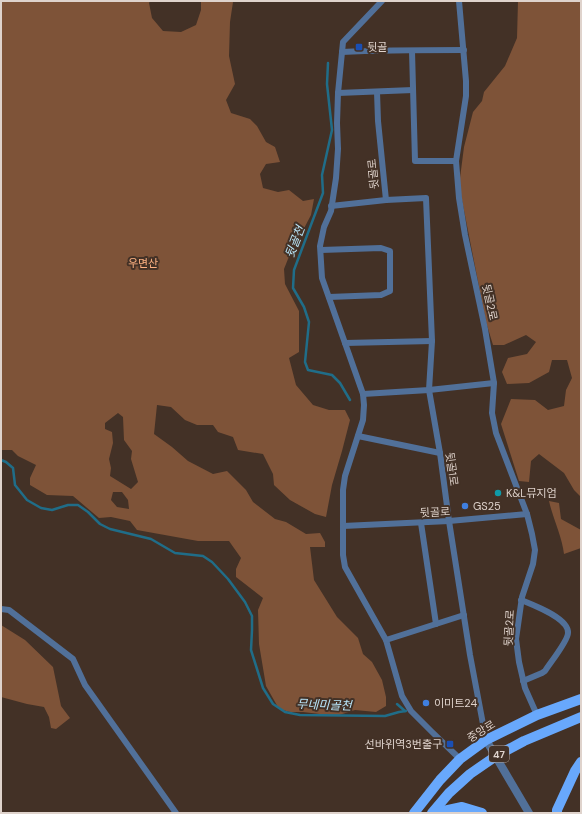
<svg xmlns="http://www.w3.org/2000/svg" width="582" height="814" font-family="'DM Sans','Noto Sans KR',sans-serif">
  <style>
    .green { fill: #7e5338; fill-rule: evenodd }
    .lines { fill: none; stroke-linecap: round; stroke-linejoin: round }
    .stream { stroke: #206d88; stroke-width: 2.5 }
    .minor { stroke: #517099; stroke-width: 6 }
    .tertiary { stroke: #517099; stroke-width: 8 }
    .primary { stroke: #68a8fc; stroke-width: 10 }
    .transit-dot { fill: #1a4fb4; stroke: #433126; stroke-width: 1.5 }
    .culture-dot { fill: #0f9aa8; stroke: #433126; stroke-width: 1.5 }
    .shop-dot { fill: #3f7fe0; stroke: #433126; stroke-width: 1.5 }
    .labels { text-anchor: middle; stroke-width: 4; stroke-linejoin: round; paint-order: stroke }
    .shield { fill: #433126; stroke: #b0a29a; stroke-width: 1 }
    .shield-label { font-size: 10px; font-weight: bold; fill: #dfd3cc }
    .poi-label { font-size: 11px; fill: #dfd3cc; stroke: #433126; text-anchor: start }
    .street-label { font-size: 11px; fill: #dfd3cc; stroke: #433126 }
    .park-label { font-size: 11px; fill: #fdb182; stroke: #433126 }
    .water-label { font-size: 12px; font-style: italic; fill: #b9e6fa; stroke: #433126 }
  </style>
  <rect width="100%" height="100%" fill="#433126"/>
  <!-- green -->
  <g class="green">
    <path d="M 1,1 L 150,1 L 149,3 L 152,18 L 163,31 L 181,32 L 196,25 L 201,10 L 201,1 L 236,1 L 233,2 L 230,22 L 229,56 L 235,84 L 226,100 L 231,113 L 250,119 L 257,126 L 266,142 L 275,147 L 280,162 L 266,164 L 260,174 L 263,188 L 278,192 L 289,190 L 303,201 L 314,199 L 311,215 L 288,259 L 284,269 L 285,284 L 299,311 L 299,352 L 289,358 L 296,385 L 313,405 L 329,410 L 345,410 L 350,420 L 342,451 L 332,485 L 326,517 L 315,514 L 290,500 L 274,485 L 273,474 L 263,454 L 238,450 L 233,437 L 218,432 L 213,425 L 197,425 L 185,420 L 171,407 L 157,405 L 154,434 L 172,447 L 188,461 L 213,474 L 227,471 L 246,490 L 253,502 L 275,519 L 286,522 L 306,534 L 320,533 L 325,542 L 325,547 L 310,547 L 314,580 L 337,617 L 358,638 L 363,654 L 372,662 L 382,680 L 386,697 L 386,706 L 376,712 L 355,710 L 336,716 L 303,712 L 290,712 L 279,709 L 266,686 L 259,644 L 258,610 L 263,598 L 236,577 L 236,569 L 241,558 L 229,541 L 198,541 L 137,530 L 130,521 L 111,517 L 99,518 L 73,496 L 47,495 L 30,485 L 30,478 L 36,465 L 18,456 L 12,450 L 1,450 ZM 118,413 L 123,417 L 124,440 L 132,451 L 131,459 L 138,482 L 131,489 L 110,476 L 111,468 L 109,459 L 113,443 L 112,432 L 105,429 L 105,423 ZM 113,492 L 122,492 L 128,500 L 129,509 L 117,507 L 111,500 Z"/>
    <polygon points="518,1 581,1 581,497 574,490 564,473 539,454 531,461 529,482 519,481 501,424 511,399 535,400 548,410 564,406 566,390 572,378 567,360 552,360 549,372 529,383 507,384 502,372 508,358 527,354 536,342 526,335 504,345 493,345 486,322 460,190 460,178 464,147 473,112 482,101 484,92 505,66 517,38"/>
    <path d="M 549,501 L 559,503 L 561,519 L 581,530 L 581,548 L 564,554 C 562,536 553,519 549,501 Z"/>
    <polygon points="1,625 25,640 53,667 61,706 70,718 56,729 51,728 49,717 44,707 27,704 1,697"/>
  </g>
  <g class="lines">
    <!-- stream -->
    <g class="stream">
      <polyline points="328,63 327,84 332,130 322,175 323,193 294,270 293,288 304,307 309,322 305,362 308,370 332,375 340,383 350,400"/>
      <polyline points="1,460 6,462 13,468 15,485 27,500 41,508 52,510 68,505 78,505 88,512 100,524 110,529 151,539 175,553 203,556 212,562 228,579 245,602 252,616 252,630 251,650 263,688 273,704 285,712 300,715 385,716 399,712 406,711"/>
      <polyline points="397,704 405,711"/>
    </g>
    <!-- minor -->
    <g class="minor">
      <polyline points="382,1 343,42 338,93 337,123 338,149 336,178 331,211 324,227 320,246 322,278 363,394 364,405 363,420 345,476 343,490 343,555 345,567 386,640 402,696 411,711 432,732 460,759"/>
      <polyline points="459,1 466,81 466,96 456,161 459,198 465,235 485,329 494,383 492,413 496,433 527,514 532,534 535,550 533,564 522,597 516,639 519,662 525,688 537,715"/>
      <polyline points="412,51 415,161 456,161"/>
      <path d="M 342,52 C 383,50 423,50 464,50"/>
      <polyline points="377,92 378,121 386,200"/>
      <polyline points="338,93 413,90"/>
      <polyline points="331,206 386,200 426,198 432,341 429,390 440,453 449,521 470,655 486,740"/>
      <polyline points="321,250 381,248 390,251 390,291 381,295 329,297"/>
      <polyline points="345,343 432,341"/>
      <polyline points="363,394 429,390 494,383"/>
      <polyline points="358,436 440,453"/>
      <polyline points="421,523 436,624"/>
      <polyline points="343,526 449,521 527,514"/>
      <path d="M 521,600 C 533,605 569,618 568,633 C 568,641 550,663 545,671 L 542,673 L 523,681"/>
      <polyline points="1,609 9,610 73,659 85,685 176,813"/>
      <polyline points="386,640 464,615"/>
    </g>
    <!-- tertiary -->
    <polyline class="tertiary" points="486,740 529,813"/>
    <!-- primary -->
    <g class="primary">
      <polyline points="414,813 440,780 460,759 486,740 537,715 581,699"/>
      <polyline points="432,813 449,793 470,774 496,756 524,741 581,717"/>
      <polyline points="434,813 462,807 482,813"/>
      <polyline points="557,813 557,810 575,771 581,762"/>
    </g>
  </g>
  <!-- markers -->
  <g class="transit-dot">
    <rect x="355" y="43" width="8" height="8" rx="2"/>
    <rect x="446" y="740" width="8" height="8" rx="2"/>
  </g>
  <circle class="culture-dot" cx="498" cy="493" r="4"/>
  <g class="shop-dot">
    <circle cx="465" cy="506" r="4"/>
    <circle cx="426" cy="703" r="4"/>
  </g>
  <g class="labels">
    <!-- shield labels -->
    <rect class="shield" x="489" y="746" width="20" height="16" rx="3"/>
    <g class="shield-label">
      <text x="499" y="758">47</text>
    </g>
    <!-- poi labels -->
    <g class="poi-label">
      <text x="367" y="51">뒷골</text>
      <text x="506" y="497">K&amp;L뮤지엄</text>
      <text x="473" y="510">GS25</text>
      <text x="434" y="707">이미트24</text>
      <text x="442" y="748" text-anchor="end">선바위역3번출구</text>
    </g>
    <!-- street labels -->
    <g class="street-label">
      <text transform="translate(373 174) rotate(-96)" y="4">뒷골로</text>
      <text transform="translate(490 302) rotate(78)" y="4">뒷골2로</text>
      <text transform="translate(452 469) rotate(82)" y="4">뒷골1로</text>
      <text transform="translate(435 512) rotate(-3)" y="4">뒷골로</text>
      <text transform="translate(509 628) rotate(-87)" y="4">뒷골2로</text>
      <text transform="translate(481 731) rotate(-32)" y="4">중앙로</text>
    </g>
    <!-- park labels -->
    <g class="park-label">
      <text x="143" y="267">우면산</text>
    </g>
    <!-- water labels -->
    <g class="water-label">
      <text transform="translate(295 242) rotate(-69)" y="4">뒷골천</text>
      <text transform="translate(324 705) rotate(2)" y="4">무네미골천</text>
    </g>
  </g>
  <!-- border -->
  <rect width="582" height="814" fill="none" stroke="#dfd3cc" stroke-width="4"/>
</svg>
